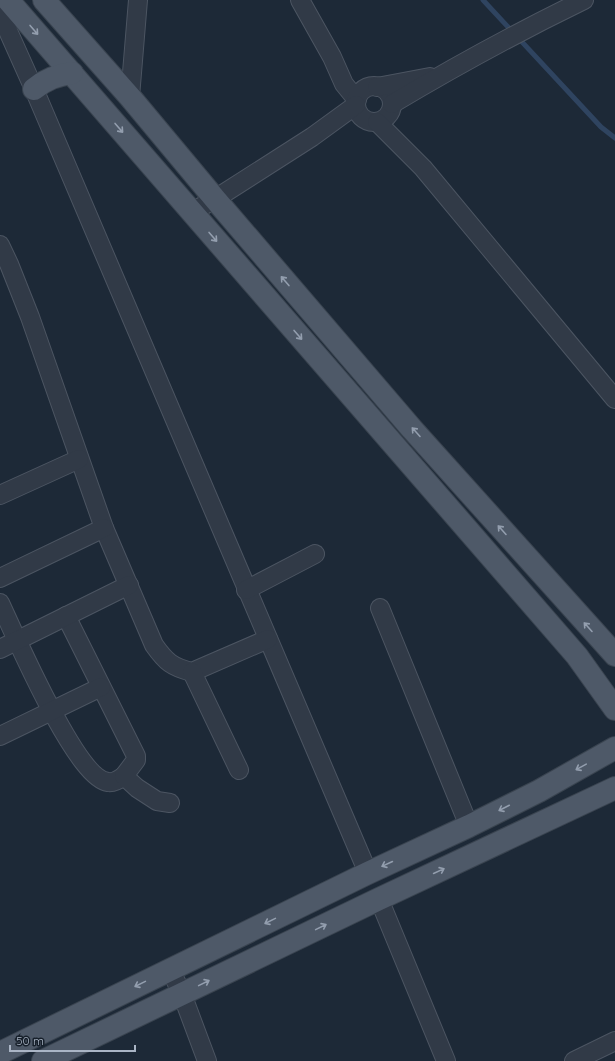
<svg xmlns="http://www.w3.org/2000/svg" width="615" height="1061" font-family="Quicksand,sans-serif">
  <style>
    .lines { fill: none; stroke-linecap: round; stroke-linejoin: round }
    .stream { stroke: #2f4460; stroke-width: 5 }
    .minor-casing { stroke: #4c5562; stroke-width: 20 }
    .major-casing { stroke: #3a4450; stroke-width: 24 }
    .minor { stroke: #313a47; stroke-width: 18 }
    .major { stroke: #4e5968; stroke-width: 22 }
    .oneway { stroke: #939eae }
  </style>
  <rect width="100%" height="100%" fill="#1d2937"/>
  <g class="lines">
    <!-- stream -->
    <polyline class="stream" points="483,0 601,127 615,138"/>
    <defs>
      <g id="minor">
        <polyline points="300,0 332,57 344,84 357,100"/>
        <polyline points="0,13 34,89 368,873"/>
        <circle cx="374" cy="104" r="18"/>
        <polyline points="377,87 430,77"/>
        <polyline points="130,97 138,0"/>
        <path d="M 392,104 C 454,67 518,32 584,0"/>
        <polyline points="377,122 423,168 615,399"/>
        <polyline points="192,212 215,199 312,137 356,105"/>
        <path d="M 0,245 L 9,264 L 30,317 L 104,528 L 154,645 C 166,662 172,667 192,672 L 268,639"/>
        <polyline points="0,495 79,459"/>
        <polyline points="0,578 104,528"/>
        <polyline points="246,590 315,554"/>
        <path d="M 0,603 C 15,635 76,778 108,782 C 114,783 120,779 124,776"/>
        <polyline points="380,608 469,826"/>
        <polyline points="66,616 136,756 136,760 124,776 137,788 157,801 170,803"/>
        <polyline points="0,649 129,585"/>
        <polyline points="192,672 239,770"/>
        <polyline points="0,736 101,687"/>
        <polyline points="379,899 446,1061"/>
        <polyline points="170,969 182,994 207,1061"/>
        <polyline points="574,1061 615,1041"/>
      </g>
      <g id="major">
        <polyline points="8,0 577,656 615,709"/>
        <polyline points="44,0 130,97 215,199 412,429 615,655"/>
        <path d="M 34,89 C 46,79 57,75 72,73"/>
        <polyline points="0,1053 368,873 469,826 539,791 615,748"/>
        <polyline points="43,1061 379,899 615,788"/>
      </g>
    </defs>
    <!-- minor casing -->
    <use href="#minor" class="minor-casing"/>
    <!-- major casing -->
    <use href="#major" class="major-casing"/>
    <!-- minor -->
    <use href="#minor" class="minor"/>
    <!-- major -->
    <use href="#major" class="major"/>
  </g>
  <!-- one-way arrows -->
  <defs><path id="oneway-shaft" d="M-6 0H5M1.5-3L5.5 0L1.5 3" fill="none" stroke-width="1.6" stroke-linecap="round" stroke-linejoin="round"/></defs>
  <g class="oneway">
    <use href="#oneway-shaft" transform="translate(34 30) rotate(49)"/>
    <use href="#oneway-shaft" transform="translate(119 128) rotate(49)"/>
    <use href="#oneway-shaft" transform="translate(213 237) rotate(49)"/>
    <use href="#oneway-shaft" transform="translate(285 281) rotate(-131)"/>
    <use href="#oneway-shaft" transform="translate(298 335) rotate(49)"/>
    <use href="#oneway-shaft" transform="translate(416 432) rotate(-132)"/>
    <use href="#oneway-shaft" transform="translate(502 530) rotate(-132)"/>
    <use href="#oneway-shaft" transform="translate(588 627) rotate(-132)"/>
    <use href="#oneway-shaft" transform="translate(581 767) rotate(151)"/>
    <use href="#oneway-shaft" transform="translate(504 808) rotate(153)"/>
    <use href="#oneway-shaft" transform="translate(387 864) rotate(155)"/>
    <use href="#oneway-shaft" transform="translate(439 871) rotate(-25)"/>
    <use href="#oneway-shaft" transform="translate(270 921) rotate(154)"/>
    <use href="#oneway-shaft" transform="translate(321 927) rotate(-26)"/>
    <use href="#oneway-shaft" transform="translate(204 983) rotate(-26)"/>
    <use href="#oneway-shaft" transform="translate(140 984) rotate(154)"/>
  </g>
  <!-- scale -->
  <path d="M10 1045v6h125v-6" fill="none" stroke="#aab5c5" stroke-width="2"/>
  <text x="16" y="1045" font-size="12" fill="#aab5c5" stroke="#17202b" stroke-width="3" paint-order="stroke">50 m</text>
</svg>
